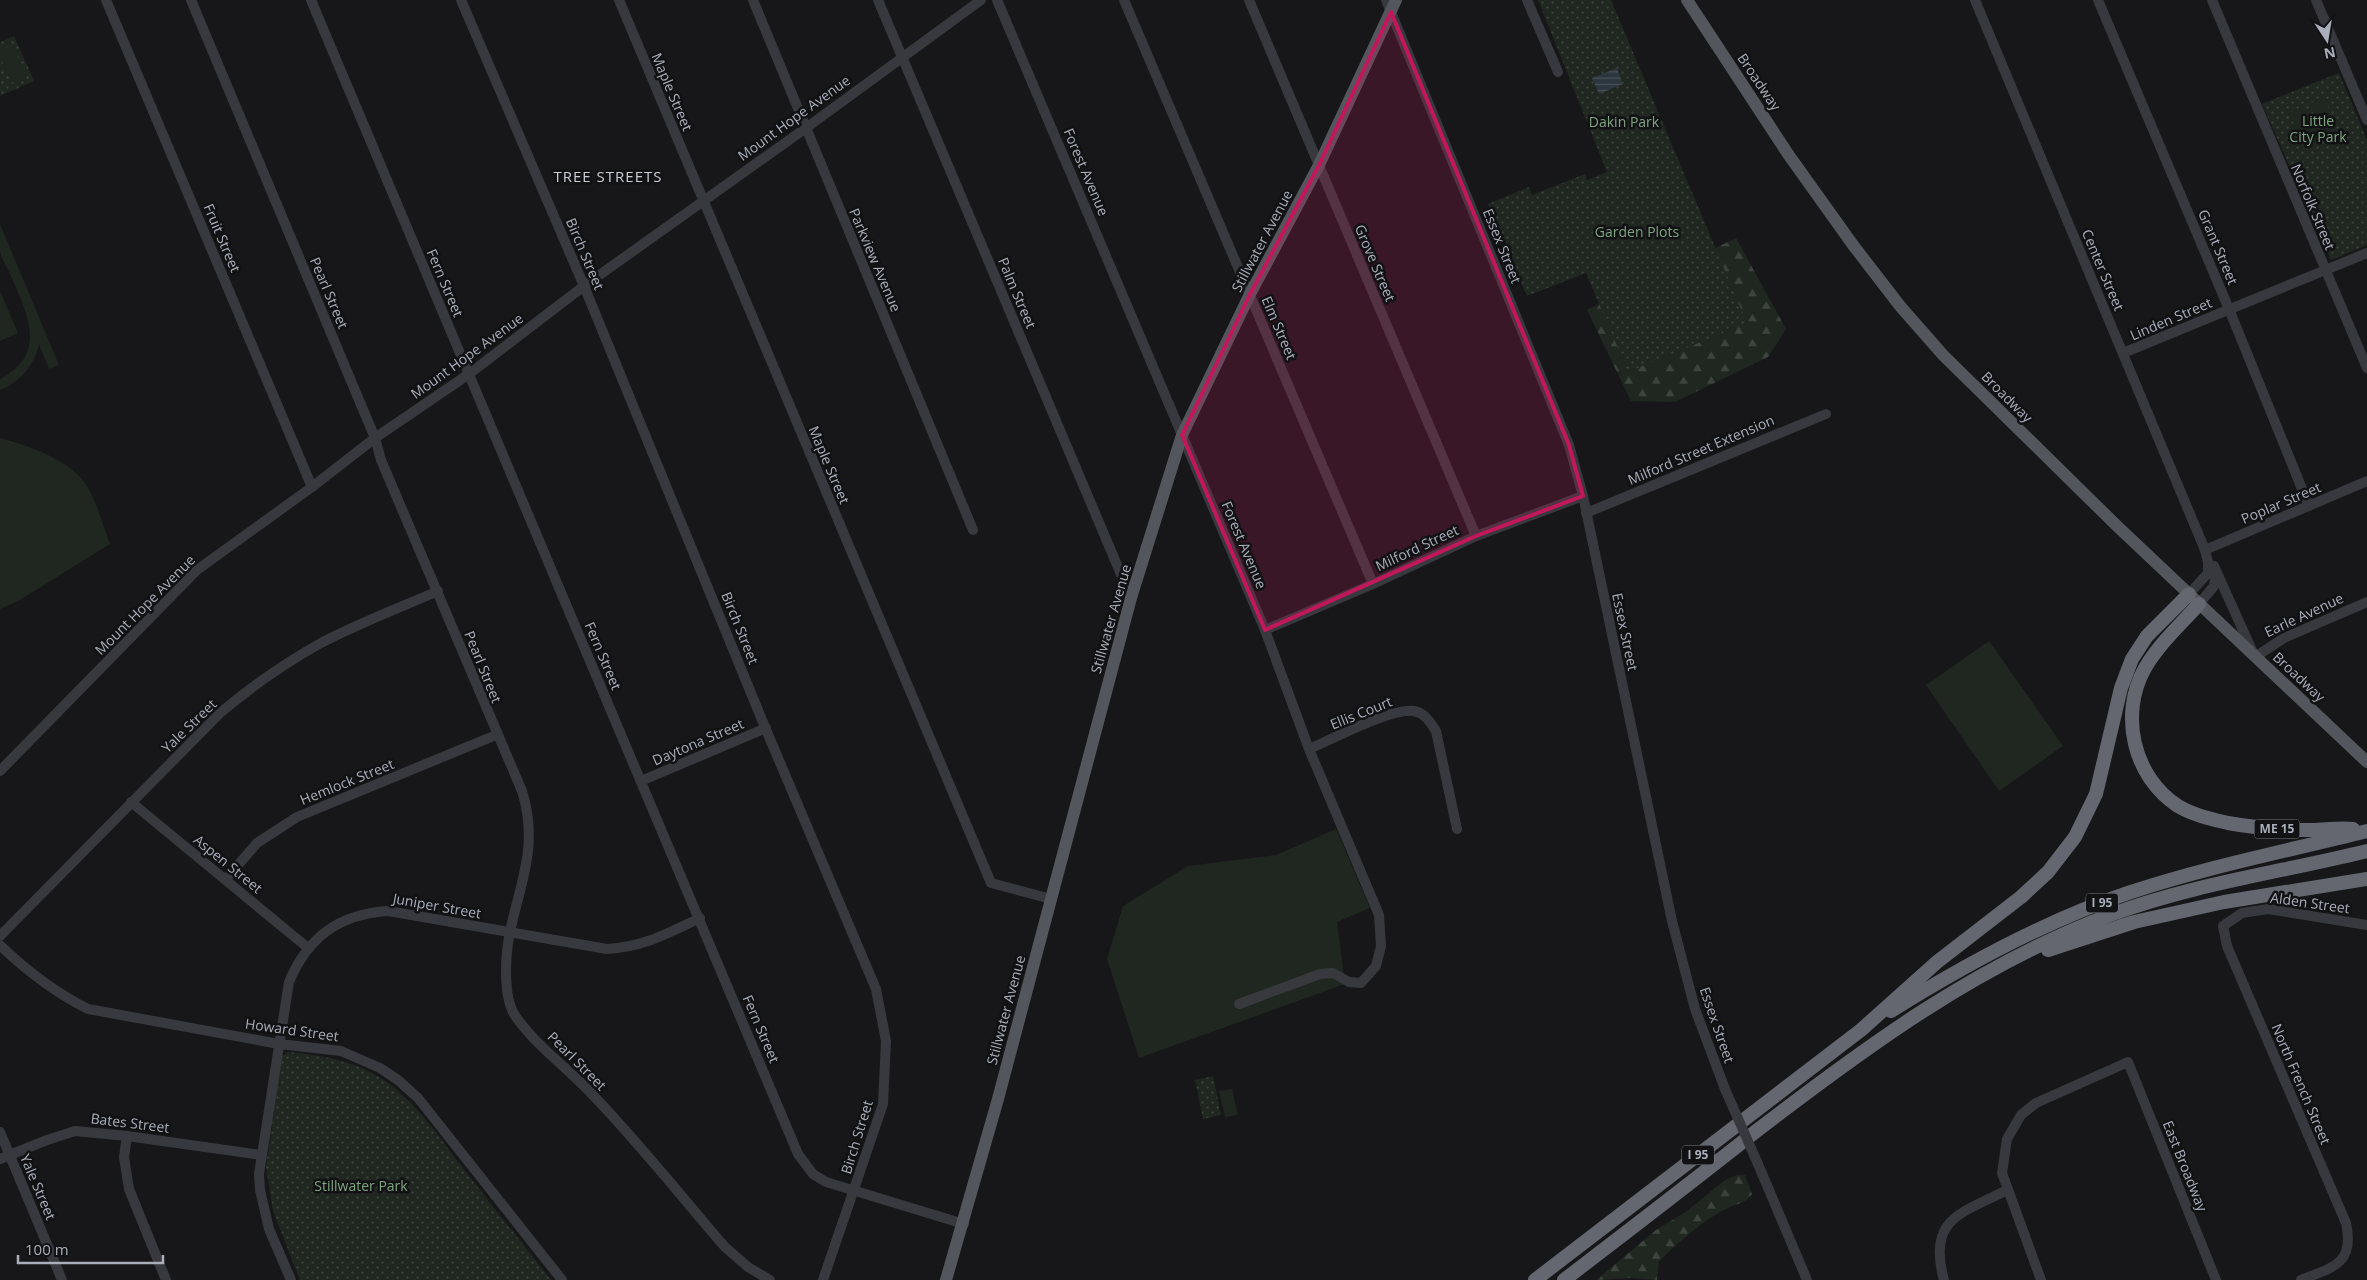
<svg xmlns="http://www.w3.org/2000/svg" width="2367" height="1280" font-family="'Open Sans',sans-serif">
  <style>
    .forest { fill: url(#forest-firs) }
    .park { fill: url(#park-dots) }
    .pitch { fill: #1f2720 }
    .water { fill: url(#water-rules) }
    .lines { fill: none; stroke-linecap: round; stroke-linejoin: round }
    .minor { stroke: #38393e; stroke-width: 10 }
    .major { stroke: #54565d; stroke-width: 12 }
    .highway { stroke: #646770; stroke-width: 14 }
    .minor-bridge { stroke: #38393e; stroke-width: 10 }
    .marked { fill: #c2185b; fill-opacity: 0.2; stroke: #c2185b; stroke-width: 4; stroke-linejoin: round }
    .labels { text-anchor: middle; stroke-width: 5; stroke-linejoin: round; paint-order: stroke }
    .shield { fill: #121214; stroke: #7c7f88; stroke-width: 1 }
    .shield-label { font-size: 12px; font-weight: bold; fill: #a9aeba }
    .street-label { font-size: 14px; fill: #a9aeba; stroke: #121214 }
    .park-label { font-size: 14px; fill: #7fa582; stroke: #121214 }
    .neighbourhood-label { font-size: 15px; letter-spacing: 1px; fill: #cacdd5; stroke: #121214 }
  </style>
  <defs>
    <pattern id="forest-firs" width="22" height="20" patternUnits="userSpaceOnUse" patternTransform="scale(1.25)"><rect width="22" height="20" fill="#1f2720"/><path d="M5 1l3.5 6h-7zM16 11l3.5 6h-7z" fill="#3d443e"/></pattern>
    <pattern id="park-dots" width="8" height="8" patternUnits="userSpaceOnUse" patternTransform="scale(1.25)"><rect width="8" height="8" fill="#1f2720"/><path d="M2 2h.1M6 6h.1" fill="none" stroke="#3d443e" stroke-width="1.8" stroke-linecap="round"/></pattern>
    <pattern id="water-rules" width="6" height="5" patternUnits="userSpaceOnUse" patternTransform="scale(1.25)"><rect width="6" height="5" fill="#2c363e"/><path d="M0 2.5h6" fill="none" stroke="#485158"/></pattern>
  </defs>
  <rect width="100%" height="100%" fill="#171719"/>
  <!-- forest -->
  <g class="forest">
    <polygon points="1736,238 1786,329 1768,357 1675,402 1631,401 1587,310"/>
    <path d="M 1737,1175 L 1745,1175 L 1752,1194 C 1746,1203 1736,1204 1726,1209 C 1701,1221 1680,1242 1659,1261 L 1657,1280 L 1632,1278 L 1596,1280 L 1656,1230 L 1687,1211 L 1725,1180 Z"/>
  </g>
  <!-- park -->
  <g class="park">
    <polygon points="1538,0 1611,0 1747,323 1628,372 1586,273 1527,296 1488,204 1529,187 1532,195 1585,174 1587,180 1607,172"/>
    <polygon points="14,36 34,81 0,96 0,42"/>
    <polygon points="2339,73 2367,140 2367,245 2331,260 2262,104"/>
    <path d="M 288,1052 C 320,1055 352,1060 379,1077 C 416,1100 440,1139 466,1172 C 494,1208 523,1244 551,1280 L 300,1280 L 273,1211 L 266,1167 L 282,1056 Z"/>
    <polygon points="1213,1076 1221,1115 1203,1119 1195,1080"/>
  </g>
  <!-- pitch -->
  <g class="pitch">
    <polygon points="12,45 26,76 12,83 0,57 0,50"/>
    <polygon points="2324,98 2337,130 2323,136 2309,104"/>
    <polygon points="2303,107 2317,138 2303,145 2289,113"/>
    <path d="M 0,224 L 59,365 L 49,369 L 39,344 C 34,366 20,382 0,390 L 0,379 C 50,353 26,311 9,272 C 6,265 1,258 0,251 C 0,242 0,232 0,224 Z"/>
    <polygon points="0,291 18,333 0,341"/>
    <path d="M 0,438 C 27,445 68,459 85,483 C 95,497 104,528 110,544 L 18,601 L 0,609 Z"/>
    <polygon points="1989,641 2063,746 1999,791 1926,685"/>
    <polygon points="1336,829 1370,908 1337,922 1345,984 1139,1058 1107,959 1123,906 1188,866 1276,855"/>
    <polygon points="1232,1089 1238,1115 1225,1117 1219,1091"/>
  </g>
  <!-- water -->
  <polygon class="water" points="1617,68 1623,84 1599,94 1592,78"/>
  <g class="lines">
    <!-- minor -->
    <g class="minor">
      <polyline points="106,0 312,487"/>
      <path d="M 191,0 L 375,438 L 381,460 L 522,791 C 544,861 506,905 506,970 C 506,985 507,1005 516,1017 C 536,1045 565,1066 588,1090 C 636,1139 680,1195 725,1247 L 748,1267 L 770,1280"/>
      <polyline points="311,0 798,1154 813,1174 826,1182 964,1224"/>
      <polyline points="461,0 584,286 767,732 876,989 886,1041 883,1104 823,1280"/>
      <polyline points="619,0 991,883 1051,899"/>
      <polyline points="753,0 973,530"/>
      <polyline points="878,0 1131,598"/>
      <polyline points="997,0 1265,630 1309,749 1379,915 1381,946 1376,966 1361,983 1349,982 1333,973 1320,974 1239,1004"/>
      <polyline points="1124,0 1373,584"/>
      <polyline points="1249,0 1476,536"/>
      <polyline points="1386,0 1569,445 1583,496 1672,921 1695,1009 1725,1089"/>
      <polyline points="1527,0 1558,72"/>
      <polyline points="1975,0 2205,550 2208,562 2208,573 2189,594"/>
      <polyline points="2098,0 2229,309 2309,506"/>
      <polyline points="2212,0 2367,368"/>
      <polyline points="2316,0 2367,120"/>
      <polyline points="2123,353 2367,253"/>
      <polyline points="1586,513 1826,414"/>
      <polyline points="2205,550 2367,481"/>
      <polyline points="2214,566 2255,657 2284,638 2367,602"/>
      <polyline points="2199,604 2214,586 2216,571"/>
      <polyline points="1265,630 1373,584 1476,536 1583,496"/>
      <path d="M 1309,749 C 1333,739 1390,708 1414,711 C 1425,713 1430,722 1436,731 L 1457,829"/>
      <polyline points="0,771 197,570 312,487 375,438 469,374 584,286 806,128 981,0"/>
      <polyline points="641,781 766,728"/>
      <polyline points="131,802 308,948"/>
      <polyline points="226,879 257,843 297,817 496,735"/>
      <path d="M 0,936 L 220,713 C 252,686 285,663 321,643 C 359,623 399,608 438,591"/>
      <path d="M 0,945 C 27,971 54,992 88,1009 L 279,1044 L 341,1051 L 380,1068 L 398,1080 L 418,1098 L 562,1280"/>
      <polyline points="0,1132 62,1280"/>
      <polyline points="127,1136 124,1157 129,1189 166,1280"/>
      <polyline points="0,1159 47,1140 75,1131 127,1136 261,1155"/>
      <polyline points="1758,1164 1807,1280"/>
      <path d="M 291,1280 L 269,1229 L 260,1190 L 259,1174 L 289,982 C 308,937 339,914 388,911 L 607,949 C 644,947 668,933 700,918"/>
      <path d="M 1944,1280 C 1927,1218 1961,1214 2007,1190"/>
      <polyline points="2041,1280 2002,1173 2007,1139 2021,1115 2036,1103 2128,1062 2216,1280"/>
      <path d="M 2301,1280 C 2333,1267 2355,1264 2346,1223 L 2227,946 L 2223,926 L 2242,913 L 2268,909 L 2367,925"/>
    </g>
    <!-- major -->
    <g class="major">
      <polyline points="1687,0 1788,154 1853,245 1900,306 1943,355 2116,525 2367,762"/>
      <polyline points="946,1280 998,1099 1131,598 1182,435 1250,294 1319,165 1396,0"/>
    </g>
    <!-- highway -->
    <g class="highway">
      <path d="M 2199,604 C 2181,624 2159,644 2145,668 C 2119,714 2133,777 2178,806 C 2193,815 2211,819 2228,823 C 2255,828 2284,830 2312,830 C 2325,830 2340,827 2353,829"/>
      <polyline points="2048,950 2134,922 2224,902 2367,879"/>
      <path d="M 1891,1011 C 1966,964 2045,921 2128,893 C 2206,867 2287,851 2367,831"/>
      <polyline points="1535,1280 1861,1030 1937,962 2021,897 2048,872 2075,837 2096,794 2121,688 2132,659 2147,636 2189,594"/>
      <path d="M 1564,1280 C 1628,1231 1692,1182 1755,1132 C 1867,1046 1977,965 2110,915 C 2193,884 2282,872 2367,851"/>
    </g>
    <!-- minor-bridge -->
    <polyline class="minor-bridge" points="1725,1089 1758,1164"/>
  </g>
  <!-- marked area -->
  <path class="marked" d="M 1391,12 L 1569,445 L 1583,496 L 1476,536 L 1265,630 L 1182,435 L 1250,294 L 1319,165 Z"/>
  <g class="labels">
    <!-- shield labels -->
    <g class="shield">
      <rect x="2254.5" y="819.5" width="45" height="19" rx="4"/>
      <rect x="2086" y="893.5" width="32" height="19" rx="4"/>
      <rect x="1682" y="1145.5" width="32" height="19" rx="4"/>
    </g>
    <g class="shield-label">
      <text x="2277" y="833">ME 15</text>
      <text x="2102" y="907">I 95</text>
      <text x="1698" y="1159">I 95</text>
    </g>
    <!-- street labels -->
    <g class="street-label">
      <text transform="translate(1759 82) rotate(56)" y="5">Broadway</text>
      <text transform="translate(672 92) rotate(67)" y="5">Maple Street</text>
      <text transform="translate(794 118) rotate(-36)" y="5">Mount Hope Avenue</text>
      <text transform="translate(1086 172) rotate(67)" y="5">Forest Avenue</text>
      <text transform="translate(2313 207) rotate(67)" y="5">Norfolk Street</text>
      <text transform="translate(222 238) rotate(67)" y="5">Fruit Street</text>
      <text transform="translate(1262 241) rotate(-62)" y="5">Stillwater Avenue</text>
      <text transform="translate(1502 246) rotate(68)" y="5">Essex Street</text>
      <text transform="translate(2218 247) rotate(67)" y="5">Grant Street</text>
      <text transform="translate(585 254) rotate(67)" y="5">Birch Street</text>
      <text transform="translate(875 260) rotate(67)" y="5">Parkview Avenue</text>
      <text transform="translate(1375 263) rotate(67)" y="5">Grove Street</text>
      <text transform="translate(2103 270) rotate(67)" y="5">Center Street</text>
      <text transform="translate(445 283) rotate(67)" y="5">Fern Street</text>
      <text transform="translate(329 293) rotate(67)" y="5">Pearl Street</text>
      <text transform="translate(1017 293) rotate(67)" y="5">Palm Street</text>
      <text transform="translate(2171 319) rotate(-23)" y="5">Linden Street</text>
      <text transform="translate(1279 328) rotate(67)" y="5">Elm Street</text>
      <text transform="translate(467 356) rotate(-36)" y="5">Mount Hope Avenue</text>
      <text transform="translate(2007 397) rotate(45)" y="5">Broadway</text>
      <text transform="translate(1701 450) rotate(-23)" y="5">Milford Street Extension</text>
      <text transform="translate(829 465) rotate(67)" y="5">Maple Street</text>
      <text transform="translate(2281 503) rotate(-23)" y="5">Poplar Street</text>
      <text transform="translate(1244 545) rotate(67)" y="5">Forest Avenue</text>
      <text transform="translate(1417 548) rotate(-25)" y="5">Milford Street</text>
      <text transform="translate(145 605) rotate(-45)" y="5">Mount Hope Avenue</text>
      <text transform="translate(2304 615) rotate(-25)" y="5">Earle Avenue</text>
      <text transform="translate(1111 619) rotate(-74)" y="5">Stillwater Avenue</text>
      <text transform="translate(740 628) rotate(68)" y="5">Birch Street</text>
      <text transform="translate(1625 632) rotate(78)" y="5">Essex Street</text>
      <text transform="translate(603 656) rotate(67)" y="5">Fern Street</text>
      <text transform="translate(483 667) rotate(68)" y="5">Pearl Street</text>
      <text transform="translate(2299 677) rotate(43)" y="5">Broadway</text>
      <text transform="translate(1361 713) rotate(-22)" y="5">Ellis Court</text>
      <text transform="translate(189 726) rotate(-44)" y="5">Yale Street</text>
      <text transform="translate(698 742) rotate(-23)" y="5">Daytona Street</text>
      <text transform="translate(347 782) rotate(-22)" y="5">Hemlock Street</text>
      <text transform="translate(228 864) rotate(39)" y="5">Aspen Street</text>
      <text transform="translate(2310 903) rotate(8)" y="5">Alden Street</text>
      <text transform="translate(437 906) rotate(10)" y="5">Juniper Street</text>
      <text transform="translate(1006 1010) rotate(-75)" y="5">Stillwater Avenue</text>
      <text transform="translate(1717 1025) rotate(71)" y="5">Essex Street</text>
      <text transform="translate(761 1029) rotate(67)" y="5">Fern Street</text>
      <text transform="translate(292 1030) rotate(8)" y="5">Howard Street</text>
      <text transform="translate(577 1061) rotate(45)" y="5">Pearl Street</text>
      <text transform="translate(2301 1084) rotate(67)" y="5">North French Street</text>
      <text transform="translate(130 1123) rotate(7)" y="5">Bates Street</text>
      <text transform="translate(857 1137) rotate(-73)" y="5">Birch Street</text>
      <text transform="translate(2185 1166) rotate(68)" y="5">East Broadway</text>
      <text transform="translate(38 1187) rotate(67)" y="5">Yale Street</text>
    </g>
    <!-- park labels -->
    <g class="park-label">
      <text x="2318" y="126">Little<tspan x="2318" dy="16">City Park</tspan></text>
      <text x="1624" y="127">Dakin Park</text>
      <text x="1637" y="237">Garden Plots</text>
      <text x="361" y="1191">Stillwater Park</text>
    </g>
    <!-- neighbourhood labels -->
    <g class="neighbourhood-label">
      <text x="608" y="182">TREE STREETS</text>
    </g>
  </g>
  <!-- north arrow -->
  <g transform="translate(2327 40) rotate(168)" stroke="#121214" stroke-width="4" paint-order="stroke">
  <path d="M0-4L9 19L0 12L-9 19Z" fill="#a9aeba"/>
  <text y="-8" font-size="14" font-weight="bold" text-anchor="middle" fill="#a9aeba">N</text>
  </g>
  <!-- scale -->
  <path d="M18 1255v8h145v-8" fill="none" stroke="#a9aeba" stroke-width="2.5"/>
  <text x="25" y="1255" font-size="15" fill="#a9aeba" stroke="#121214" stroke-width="4" paint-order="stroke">100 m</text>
</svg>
